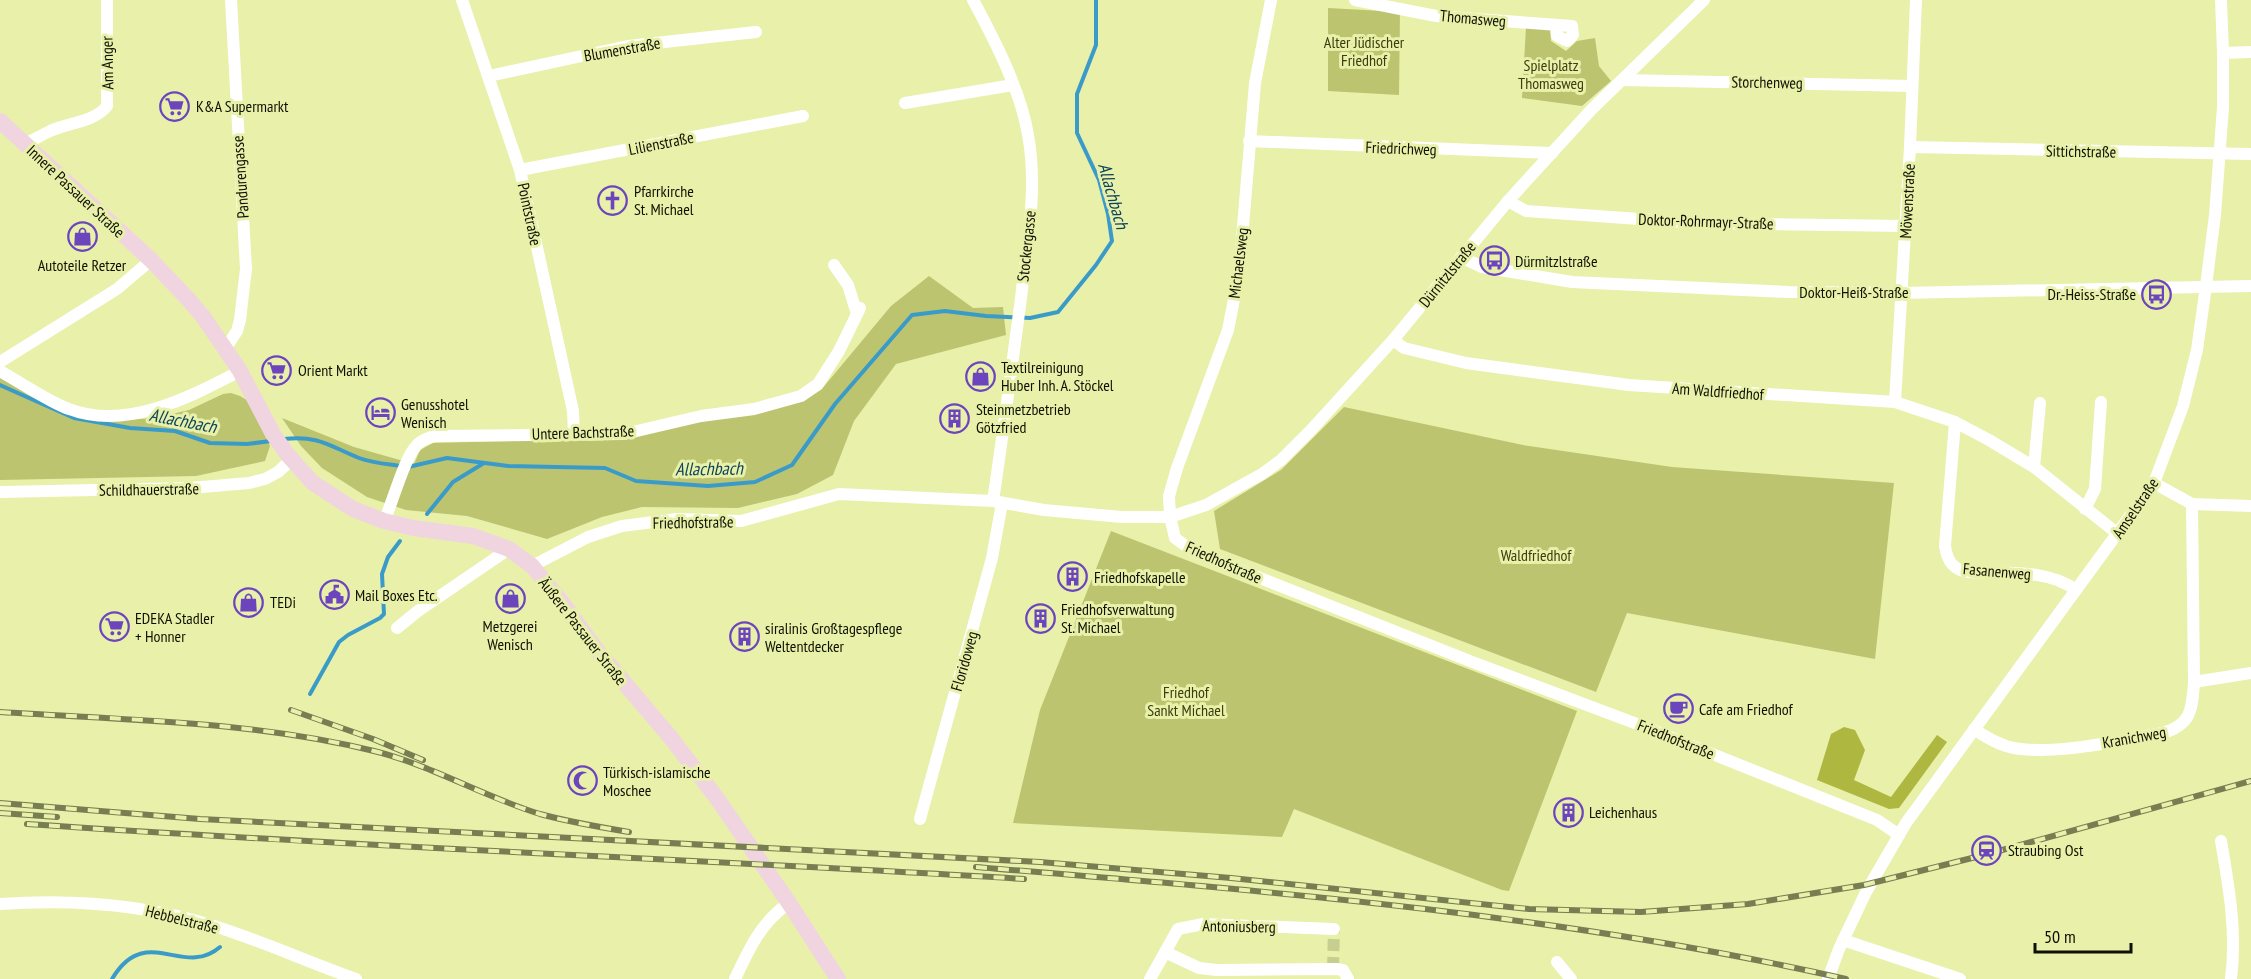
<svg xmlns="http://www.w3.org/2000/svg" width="2251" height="979" font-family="'PT Sans Narrow',sans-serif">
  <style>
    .green { fill: #bcc470 }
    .forest { fill: #aeb740 }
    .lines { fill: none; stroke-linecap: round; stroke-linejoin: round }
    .stream { stroke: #3a9bc9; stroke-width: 4 }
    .minor-tunnel { stroke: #c7cf90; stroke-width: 12; stroke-dasharray: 12 6; stroke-linecap: butt }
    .minor { stroke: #fff; stroke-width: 12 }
    .secondary { stroke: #f0d5e0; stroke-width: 16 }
    .rail-casing { stroke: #787d52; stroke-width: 6 }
    .rail { stroke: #e8f0aa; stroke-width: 4; stroke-dasharray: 11; stroke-linecap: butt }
    .labels { text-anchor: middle; stroke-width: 6; stroke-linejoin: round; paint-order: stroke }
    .street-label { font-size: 16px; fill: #0f1100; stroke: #e8f0aa }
    .park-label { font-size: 16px; fill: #3a3d0c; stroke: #e8f0aa }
    .poi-label { font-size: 16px; fill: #0f1100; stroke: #e8f0aa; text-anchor: start }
    .water-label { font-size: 18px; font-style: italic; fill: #0d445c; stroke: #e8f0aa }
  </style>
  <rect width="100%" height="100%" fill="#e8f0aa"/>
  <!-- green -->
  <g class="green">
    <polygon points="1328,8 1400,12 1399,95 1328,91"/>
    <polygon points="1526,27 1550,28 1551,41 1566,51 1577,41 1595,38 1599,66 1611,81 1582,106 1522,98"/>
    <polygon points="929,276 973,308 1003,307 1006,335 896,364 854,421 833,475 797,494 738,508 642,507 602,517 547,539 467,516 406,510 367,497 322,468 301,446 282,418 354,447 414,464 420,450 433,443 627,438 700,420 803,401 821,390 891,306"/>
    <polygon points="0,378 52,406 112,421 155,418 189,410 223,394 231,393 240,396 250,402 270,446 265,461 196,476 0,480"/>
    <polygon points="1344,407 1523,445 1672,467 1894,483 1875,659 1627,613 1596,692 1220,549 1214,511 1281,470"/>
    <polygon points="1111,531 1577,711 1509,891 1502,890 1294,809 1282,837 1013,823 1040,710"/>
  </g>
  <!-- forest -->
  <polygon class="forest" points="1844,727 1855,730 1865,750 1854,780 1891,797 1937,735 1947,742 1899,808 1889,809 1817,780 1831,734"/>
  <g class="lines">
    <!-- stream -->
    <g class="stream">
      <polyline points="0,385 74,418 130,428 175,431 210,443 247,444 271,441"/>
      <path d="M 284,439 C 319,435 329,446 359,458 C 372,463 387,464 401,466"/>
      <polyline points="408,467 447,458 508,466 605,468 636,481 708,486 755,482 792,465 835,404 912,315 945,311 986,316 1030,318 1058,312 1096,265 1112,241 1108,214 1099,180 1077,133 1077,94 1096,45 1096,0"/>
      <polyline points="427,514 453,482 484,463"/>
      <polyline points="310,694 339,642 348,635 380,618 384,614 382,574 388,557 400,541"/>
      <path d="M 112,979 C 146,922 183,979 220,947"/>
    </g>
    <!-- minor-tunnel -->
    <polyline class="minor-tunnel" points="1333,969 1334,929"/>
    <!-- minor -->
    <g class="minor">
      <polyline points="462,0 520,170 573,411 574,434"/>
      <path d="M 973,0 C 994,39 1021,91 1028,135 C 1038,188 1027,245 1021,298 C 1012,366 1003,434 993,501"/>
      <polyline points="1271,0 1255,83 1239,274 1228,330 1177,468 1169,496 1170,517 1175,538 1194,552 1475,663 1645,727 1877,820 1899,835"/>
      <polyline points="1355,0 1436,16 1572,26 1573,35 1567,41 1557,36 1556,25"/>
      <polyline points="2223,53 2251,52"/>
      <polyline points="489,76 628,46 756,32"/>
      <polyline points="1622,80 1912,86"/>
      <polyline points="905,103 1013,85"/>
      <polyline points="1249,141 1552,153"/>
      <path d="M 25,144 C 33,140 42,135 50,131 C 67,123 95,122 107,106 L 107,0"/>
      <polyline points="1910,147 2251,154"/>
      <polyline points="520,170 803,116"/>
      <polyline points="1508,201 1526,211 1696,223 1906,226"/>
      <polyline points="1461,257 1482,267 1572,282 1788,292 1901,293 2251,286"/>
      <polyline points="834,265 848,285 857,314"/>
      <polyline points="1393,340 1404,348 1466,363 1629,385 1895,402 1955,422 1989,440 2034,467 2118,534"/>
      <polyline points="225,349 237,331 240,320 246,269 231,0"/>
      <polyline points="0,362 117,289 151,260"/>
      <path d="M 0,371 C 20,382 49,402 69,409 C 127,431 190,397 240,371"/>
      <polyline points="1895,402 1910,147 1916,0"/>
      <path d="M 1955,422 L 1945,546 C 1947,561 1953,570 1968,572 C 2003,574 2046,568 2076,590"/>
      <polyline points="2034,467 2040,403"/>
      <polyline points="2154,483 2192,504 2251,506"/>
      <polyline points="0,492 190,488 249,483 265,479 278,472 291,460"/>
      <polyline points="2085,509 2095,489 2101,402"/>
      <path d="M 384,521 C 393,502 404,458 417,445 C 421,440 428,438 434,436 L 624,434 L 701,416 L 754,409 L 801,396 L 818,384 L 839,351 L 860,308"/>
      <polyline points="532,566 588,537 622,526 677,519 741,521 839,494 993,501 1044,510 1122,517 1170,517 1206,505 1262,474 1281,460 1311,430 1393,340 1508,201 1591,110 1704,0"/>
      <polyline points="397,628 418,611 509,549"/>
      <polyline points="2194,682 2251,673"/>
      <path d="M 1974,729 C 1984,736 1994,742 2006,746 C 2045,758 2121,740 2163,733 C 2192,724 2192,709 2194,682 L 2192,504"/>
      <polyline points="920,819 992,558 1002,503"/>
      <path d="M 2221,841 C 2229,888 2237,932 2231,979"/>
      <path d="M 0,904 C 72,899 144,904 214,926 C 262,941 308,962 356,979"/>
      <polyline points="1843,940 1960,979"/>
      <polyline points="1165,952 1199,968 1217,970 1337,969 1343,970 1348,979"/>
      <polyline points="1557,962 1571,979"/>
      <path d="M 735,979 C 749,949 761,922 789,903"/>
      <polyline points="1150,979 1178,929 1203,924 1334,929"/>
      <polyline points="1828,979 1839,949 1866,892 1906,823 2154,483 2183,406 2197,350 2206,286 2215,215 2223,107 2223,53 2221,0"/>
    </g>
    <!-- secondary -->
    <polyline class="secondary" points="0,121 151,260 188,299 204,318 240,371 273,434 287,454 313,483 353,509 384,521 413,528 473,536 509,549 532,566 561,601 595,648 671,738 716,797 789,903 838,979"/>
    <defs>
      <g id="rail">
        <polyline points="291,710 373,739 423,760"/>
        <path d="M 0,712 C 125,720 252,721 374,751 C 431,765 484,797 540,814 C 569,822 599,827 629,832"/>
        <polyline points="0,803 200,819 1040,862 1231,878 1529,909 1641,912 1748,904 1864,885 1988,854 2251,781"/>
        <polyline points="0,813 57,817"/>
        <path d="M 27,824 C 359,847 692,859 1024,879"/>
        <path d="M 976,867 C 1268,891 1560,914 1846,979"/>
      </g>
    </defs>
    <!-- rail casing -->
    <use href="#rail" class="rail-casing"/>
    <!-- rail -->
    <use href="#rail" class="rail"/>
  </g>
  <!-- icons -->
  <defs>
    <symbol id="supermarket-ring" viewBox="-11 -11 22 22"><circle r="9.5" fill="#e8f0aa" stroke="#6c45be" stroke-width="1.5"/><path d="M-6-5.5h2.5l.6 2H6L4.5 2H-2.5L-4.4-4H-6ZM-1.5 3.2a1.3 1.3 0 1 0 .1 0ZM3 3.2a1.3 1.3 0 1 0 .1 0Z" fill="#6c45be"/></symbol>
    <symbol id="church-ring" viewBox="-11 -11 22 22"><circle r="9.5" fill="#e8f0aa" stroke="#6c45be" stroke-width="1.5"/><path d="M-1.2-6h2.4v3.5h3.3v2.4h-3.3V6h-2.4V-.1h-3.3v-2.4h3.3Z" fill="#6c45be"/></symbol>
    <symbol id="shop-ring" viewBox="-11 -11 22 22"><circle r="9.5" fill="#e8f0aa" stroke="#6c45be" stroke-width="1.5"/><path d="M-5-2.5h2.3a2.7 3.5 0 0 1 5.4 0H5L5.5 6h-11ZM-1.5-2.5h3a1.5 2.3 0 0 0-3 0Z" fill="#6c45be"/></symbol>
    <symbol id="bus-ring" viewBox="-11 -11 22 22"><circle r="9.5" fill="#e8f0aa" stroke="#6c45be" stroke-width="1.5"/><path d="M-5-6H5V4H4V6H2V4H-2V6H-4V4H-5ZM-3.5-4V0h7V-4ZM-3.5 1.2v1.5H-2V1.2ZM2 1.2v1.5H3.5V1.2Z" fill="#6c45be"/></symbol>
    <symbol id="hotel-ring" viewBox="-11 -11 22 22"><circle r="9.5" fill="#e8f0aa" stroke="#6c45be" stroke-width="1.5"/><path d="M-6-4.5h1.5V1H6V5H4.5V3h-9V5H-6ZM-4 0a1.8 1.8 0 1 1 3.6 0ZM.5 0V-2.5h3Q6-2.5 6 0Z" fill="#6c45be"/></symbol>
    <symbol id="building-ring" viewBox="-11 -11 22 22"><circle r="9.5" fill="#e8f0aa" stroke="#6c45be" stroke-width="1.5"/><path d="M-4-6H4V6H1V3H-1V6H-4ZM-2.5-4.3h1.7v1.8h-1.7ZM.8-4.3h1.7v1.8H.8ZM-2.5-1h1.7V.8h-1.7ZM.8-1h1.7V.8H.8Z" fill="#6c45be"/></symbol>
    <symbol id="civic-ring" viewBox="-11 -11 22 22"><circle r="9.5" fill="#e8f0aa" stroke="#6c45be" stroke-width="1.5"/><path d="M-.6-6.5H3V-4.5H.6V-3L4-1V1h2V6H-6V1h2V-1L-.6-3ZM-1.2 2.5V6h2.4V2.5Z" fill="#6c45be"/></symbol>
    <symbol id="cafe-ring" viewBox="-11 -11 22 22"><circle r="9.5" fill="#e8f0aa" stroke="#6c45be" stroke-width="1.5"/><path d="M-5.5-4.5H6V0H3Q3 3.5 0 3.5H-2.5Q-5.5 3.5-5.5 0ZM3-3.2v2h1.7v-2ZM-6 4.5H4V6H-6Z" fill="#6c45be"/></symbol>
    <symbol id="mosque-ring" viewBox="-11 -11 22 22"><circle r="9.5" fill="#e8f0aa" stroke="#6c45be" stroke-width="1.5"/><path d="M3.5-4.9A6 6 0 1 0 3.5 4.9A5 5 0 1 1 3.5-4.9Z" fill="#6c45be"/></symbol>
    <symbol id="station-ring" viewBox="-11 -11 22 22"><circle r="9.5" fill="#e8f0aa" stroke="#6c45be" stroke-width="1.5"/><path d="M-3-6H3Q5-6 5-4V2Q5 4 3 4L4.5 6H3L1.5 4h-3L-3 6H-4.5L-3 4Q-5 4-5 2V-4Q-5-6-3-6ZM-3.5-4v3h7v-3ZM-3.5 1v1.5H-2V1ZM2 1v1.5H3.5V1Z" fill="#6c45be"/></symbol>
  </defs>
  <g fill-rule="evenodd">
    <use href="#supermarket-ring" x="158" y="90" width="33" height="33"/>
    <use href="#church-ring" x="596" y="184" width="33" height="33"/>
    <use href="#shop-ring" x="66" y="220" width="33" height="33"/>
    <use href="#bus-ring" x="1478" y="244" width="33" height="33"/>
    <use href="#bus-ring" x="2140" y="278" width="33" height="33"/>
    <use href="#supermarket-ring" x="260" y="354" width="33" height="33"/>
    <use href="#shop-ring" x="964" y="360" width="33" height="33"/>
    <use href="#hotel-ring" x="364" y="396" width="33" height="33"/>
    <use href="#building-ring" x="938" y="402" width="33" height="33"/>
    <use href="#building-ring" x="1056" y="560" width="33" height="33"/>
    <use href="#civic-ring" x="318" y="578" width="33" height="33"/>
    <use href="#shop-ring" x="494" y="582" width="33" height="33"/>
    <use href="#shop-ring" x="232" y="586" width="33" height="33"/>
    <use href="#building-ring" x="1024" y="602" width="33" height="33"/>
    <use href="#supermarket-ring" x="98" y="610" width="33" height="33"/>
    <use href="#building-ring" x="728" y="620" width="33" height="33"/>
    <use href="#cafe-ring" x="1662" y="692" width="33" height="33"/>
    <use href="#mosque-ring" x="566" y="764" width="33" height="33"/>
    <use href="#building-ring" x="1552" y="796" width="33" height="33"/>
    <use href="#station-ring" x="1970" y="834" width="33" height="33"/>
  </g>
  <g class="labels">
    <!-- street labels -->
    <g class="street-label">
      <text transform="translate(1473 18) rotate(5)" y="6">Thomasweg</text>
      <text transform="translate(622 49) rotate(-10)" y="6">Blumenstraße</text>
      <text transform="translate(107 63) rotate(-91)" y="6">Am Anger</text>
      <text transform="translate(1767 82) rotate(1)" y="6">Storchenweg</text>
      <text transform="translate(661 143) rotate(-11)" y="6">Lilienstraße</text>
      <text transform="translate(1401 148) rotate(2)" y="6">Friedrichweg</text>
      <text transform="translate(2081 151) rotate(1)" y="6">Sittichstraße</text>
      <text transform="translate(240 177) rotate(-94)" y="6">Pandurengasse</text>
      <text transform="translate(76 191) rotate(43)" y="6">Innere Passauer Straße</text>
      <text transform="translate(1907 201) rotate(-87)" y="6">Möwenstraße</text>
      <text transform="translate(530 214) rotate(78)" y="6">Pointstraße</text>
      <text transform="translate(1706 221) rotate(2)" y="6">Doktor-Rohrmayr-Straße</text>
      <text transform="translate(1026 246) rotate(-84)" y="6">Stockergasse</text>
      <text transform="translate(1238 263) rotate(-83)" y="6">Michaelsweg</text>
      <text transform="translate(1447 274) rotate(-51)" y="6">Dürnitzlstraße</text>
      <text x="1854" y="298">Doktor-Heiß-Straße</text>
      <text transform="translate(1718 391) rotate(4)" y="6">Am Waldfriedhof</text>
      <text transform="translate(583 432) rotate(-2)" y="6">Untere Bachstraße</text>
      <text transform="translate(149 489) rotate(-1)" y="6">Schildhauerstraße</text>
      <text transform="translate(2135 508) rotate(-56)" y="6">Amselstraße</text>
      <text transform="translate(693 522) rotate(-1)" y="6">Friedhofstraße</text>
      <text transform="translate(1224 562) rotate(24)" y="6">Friedhofstraße</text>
      <text transform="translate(1997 571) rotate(5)" y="6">Fasanenweg</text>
      <text transform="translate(583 631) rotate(52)" y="6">Äußere Passauer Straße</text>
      <text transform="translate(964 661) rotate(-74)" y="6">Floridoweg</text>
      <text transform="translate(2134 737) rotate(-10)" y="6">Kranichweg</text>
      <text transform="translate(1676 739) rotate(22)" y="6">Friedhofstraße</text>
      <text transform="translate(182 919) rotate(14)" y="6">Hebbelstraße</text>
      <text transform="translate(1239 926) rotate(1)" y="6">Antoniusberg</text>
    </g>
    <!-- park labels -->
    <g class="park-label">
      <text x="1364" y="48">Alter Jüdischer<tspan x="1364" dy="18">Friedhof</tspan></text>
      <text x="1551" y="71">Spielplatz<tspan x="1551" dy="18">Thomasweg</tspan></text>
      <text x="1536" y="561">Waldfriedhof</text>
      <text x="1186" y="698">Friedhof<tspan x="1186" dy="18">Sankt Michael</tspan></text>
    </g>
    <!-- poi labels -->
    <g class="poi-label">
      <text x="196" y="112">K&amp;A Supermarkt</text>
      <text x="634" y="197">Pfarrkirche<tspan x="634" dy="18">St. Michael</tspan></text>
      <text x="1515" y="267">Dürmitzlstraße</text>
      <text x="82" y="271" text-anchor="middle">Autoteile Retzer</text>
      <text x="2136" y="300" text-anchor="end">Dr.-Heiss-Straße</text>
      <text x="1001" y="373">Textilreinigung<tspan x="1001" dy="18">Huber Inh. A. Stöckel</tspan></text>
      <text x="298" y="376">Orient Markt</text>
      <text x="401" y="410">Genusshotel<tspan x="401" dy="18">Wenisch</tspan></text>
      <text x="976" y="415">Steinmetzbetrieb<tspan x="976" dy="18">Götzfried</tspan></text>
      <text x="1094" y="583">Friedhofskapelle</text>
      <text x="355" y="601">Mail Boxes Etc.</text>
      <text x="270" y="608">TEDi</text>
      <text x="1061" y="615">Friedhofsverwaltung<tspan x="1061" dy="18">St. Michael</tspan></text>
      <text x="135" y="624">EDEKA Stadler<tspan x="135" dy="18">+ Honner</tspan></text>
      <text x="510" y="632" text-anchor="middle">Metzgerei<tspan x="510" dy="18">Wenisch</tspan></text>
      <text x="765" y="634">siralinis Großtagespflege<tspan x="765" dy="18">Weltentdecker</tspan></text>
      <text x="1699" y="715">Cafe am Friedhof</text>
      <text x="603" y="778">Türkisch-islamische<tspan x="603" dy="18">Moschee</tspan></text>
      <text x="1589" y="818">Leichenhaus</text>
      <text x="2008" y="856">Straubing Ost</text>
    </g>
    <!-- water labels -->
    <g class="water-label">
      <text transform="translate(1113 196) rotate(74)" y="6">Allachbach</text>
      <text transform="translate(183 421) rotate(11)" y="6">Allachbach</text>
      <text transform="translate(709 469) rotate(-1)" y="6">Allachbach</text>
    </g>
  </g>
  <!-- scale -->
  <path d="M2035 943v9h96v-9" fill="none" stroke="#0f1100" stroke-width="3"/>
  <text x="2044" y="943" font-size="18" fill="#0f1100" stroke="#e8f0aa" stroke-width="4.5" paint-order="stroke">50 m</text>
</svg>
